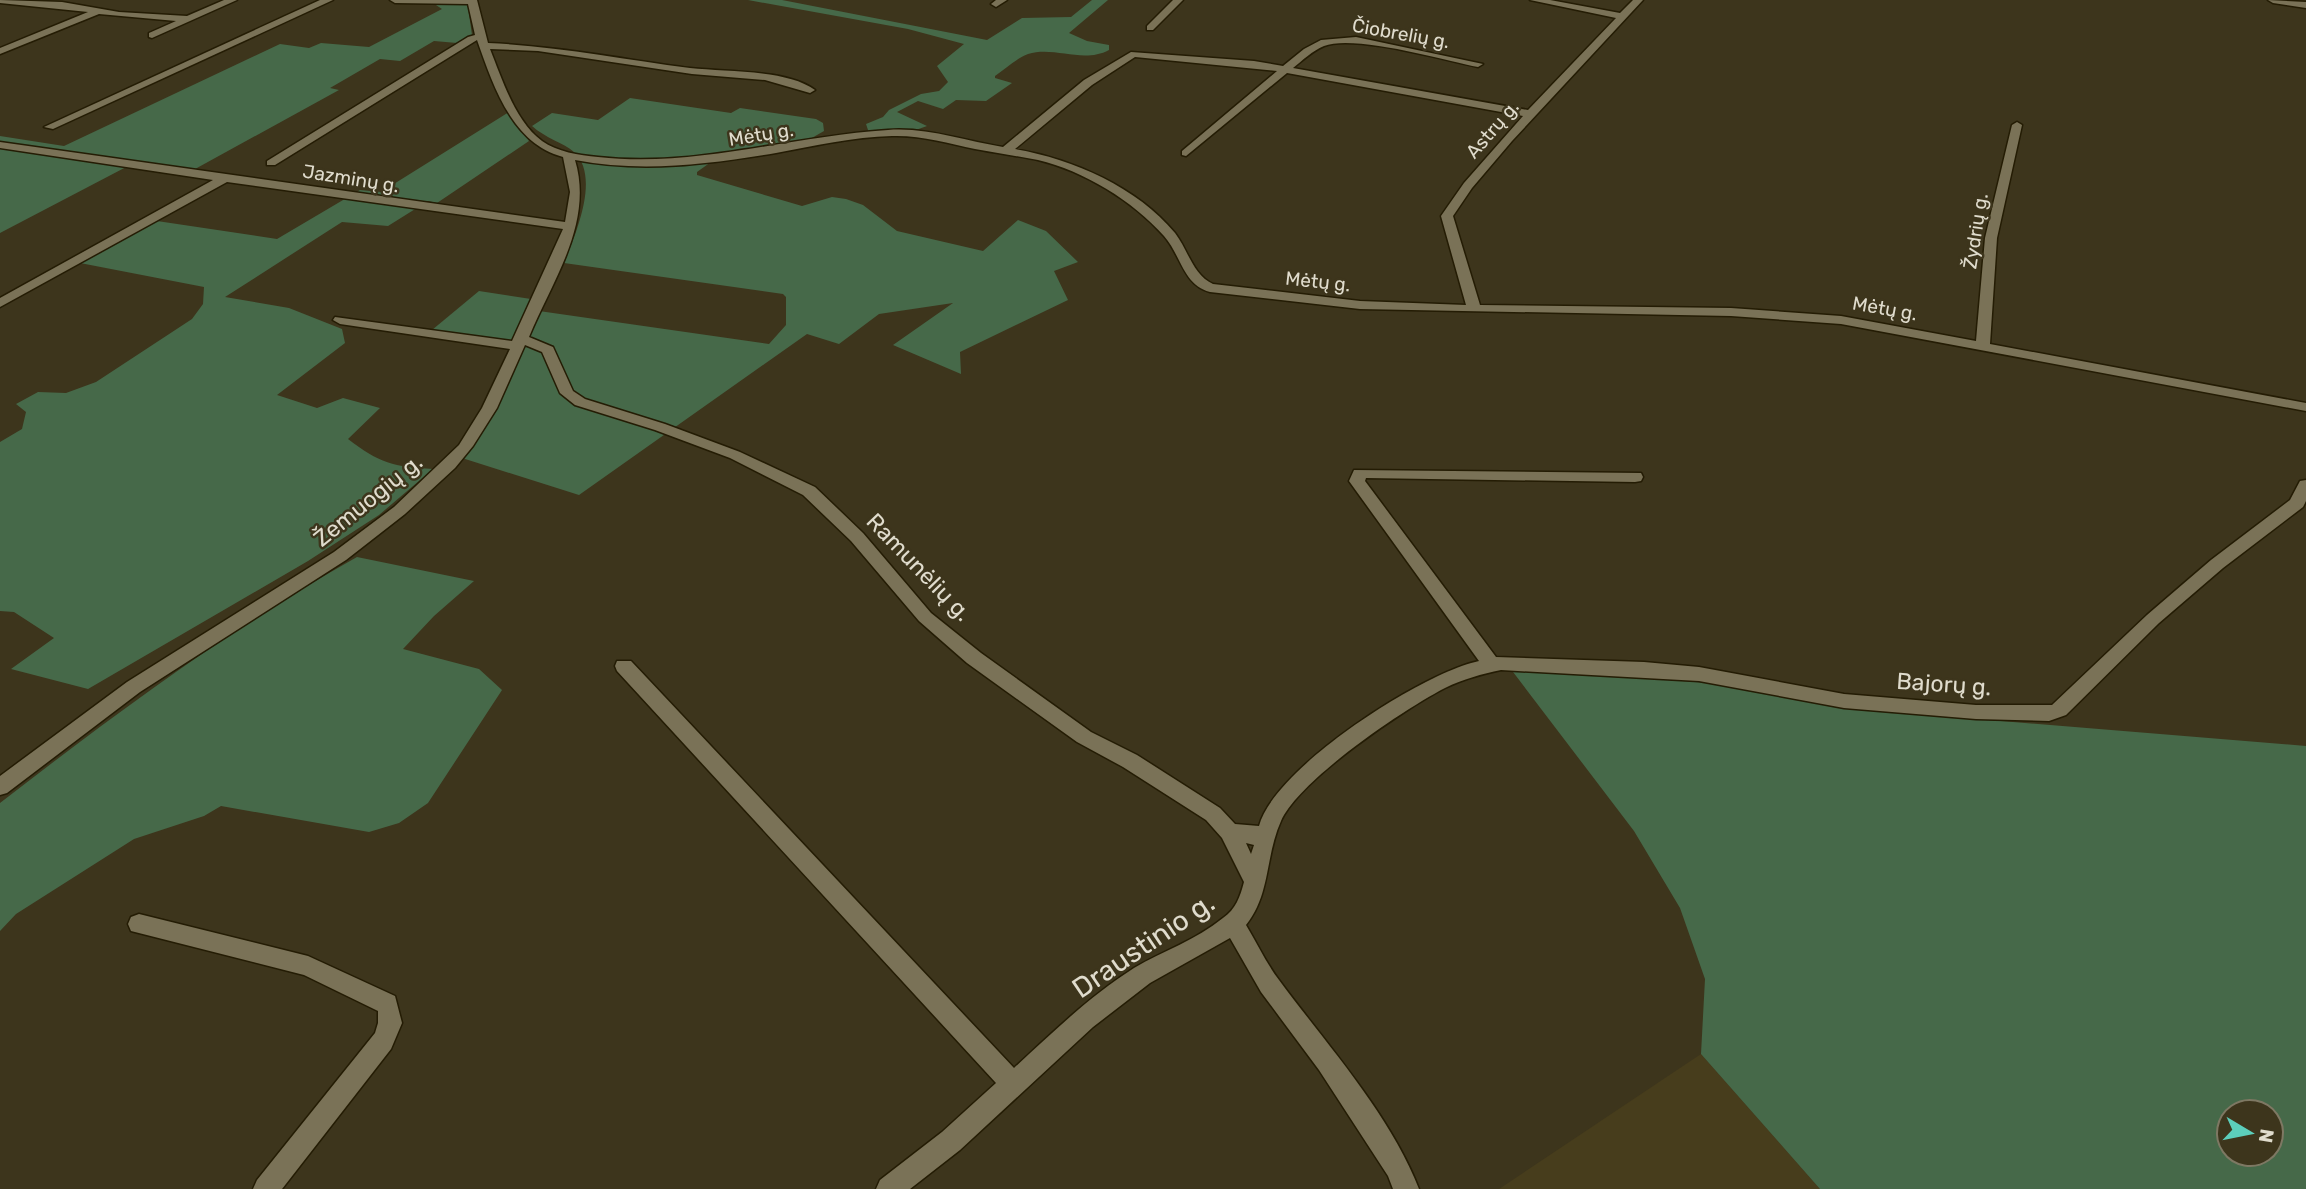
<svg xmlns="http://www.w3.org/2000/svg" width="2306" height="1189" font-family="Rubik,sans-serif">
  <style>
    .built { fill: #473d1c }
    .green { fill: #466949; fill-rule: evenodd }
    .lines { fill: none; stroke-linecap: round; stroke-linejoin: round }
    .minor-casing { stroke: #241c04; stroke-width: 3 }
    .minor { fill: #7a7257; fill-rule: evenodd }
    .labels { text-anchor: middle; stroke-width: 5; stroke-linejoin: round; paint-order: stroke }
    .far-street-label { font-size: 19px; fill: #e0dccd; stroke: #3d351c }
    .street-label { font-size: 23px; fill: #e0dccd; stroke: #3d351c }
    .near-street-label { font-size: 28px; fill: #e0dccd; stroke: #3d351c }
  </style>
  <rect width="100%" height="100%" fill="#3d351c"/>
  <!-- built -->
  <polygon class="built" points="1701,1054 1820,1189 1499,1189"/>
  <!-- green -->
  <g class="green">
    <polygon points="467,0 472,35 457,43 434,41 400,61 380,59 330,88 339,90 186,174 130,165 0,233 0,136 64,146 280,44 309,48 321,43 369,47 442,9 433,3"/>
    <path d="M 748,0 L 782,0 L 987,40 L 1022,18 L 1071,17 L 1092,0 L 1108,0 L 1069,33 L 1087,41 L 1109,45 L 1109,50 C 1083,64 1055,46 1028,54 C 1017,58 1005,69 995,76 L 995,78 L 1012,83 L 986,101 L 956,100 L 943,109 L 918,101 L 897,112 L 927,126 L 913,131 L 869,133 L 866,124 L 883,117 L 889,110 L 921,94 L 939,91 L 948,82 L 937,66 L 964,44 L 908,29 Z"/>
    <path d="M 630,98 L 731,113 L 740,108 L 816,119 L 823,123 L 824,131 L 803,143 L 718,157 L 697,172 L 697,175 L 802,206 L 832,197 L 846,199 L 863,205 L 897,231 L 983,251 L 1018,220 L 1046,231 L 1078,262 L 1054,271 L 1068,300 L 960,352 L 961,374 L 893,345 L 953,303 L 879,314 L 839,344 L 807,334 L 579,495 L 462,458 L 539,311 L 769,344 L 786,325 L 786,297 L 783,294 L 564,263 C 575,235 601,177 574,152 C 564,143 545,138 532,126 L 552,113 L 598,120 Z"/>
    <path d="M 509,112 L 529,141 L 437,203 L 428,201 L 388,226 L 342,222 L 225,297 L 289,308 L 342,329 L 345,343 L 277,395 L 317,408 L 343,398 L 380,408 L 348,439 C 379,463 394,467 433,469 L 379,515 L 308,561 L 88,689 L 11,669 L 54,638 L 14,612 L 0,611 L 0,442 L 22,429 L 26,412 L 16,404 L 38,392 L 66,393 L 96,382 L 192,319 L 203,304 L 204,287 L 80,263 L 157,221 L 277,239 L 360,190 L 381,192 Z"/>
    <polygon points="479,291 531,299 510,343 432,330"/>
    <path d="M 357,557 L 474,581 L 434,616 L 403,649 L 479,669 L 502,690 L 428,803 L 399,823 L 369,832 L 221,806 L 204,816 L 134,839 L 16,914 L 0,931 L 0,803 C 115,714 230,628 357,557 Z"/>
    <path d="M 1510,668 L 1722,684 L 1844,708 L 2306,746 L 2306,1189 L 1820,1189 L 1701,1054 L 1705,979 L 1680,908 L 1634,831 ZM 2229,1112 L 2271,1112 L 2271,1154 L 2229,1154 Z"/>
  </g>
  <g class="lines">
    <defs>
      <g id="minor">
        <polygon points="0,0 62,2 119,12 187,16 224,0 237,0 152,38 149,37 149,33 176,21 99,14 0,54 0,48 88,12 0,3"/>
        <polygon points="320,0 333,0 53,129 44,127"/>
        <path d="M 390,0 L 477,0 L 488,43 C 556,46 622,59 690,68 C 725,72 787,69 815,90 L 810,93 L 765,80 L 692,74 L 538,51 L 490,49 C 502,79 515,121 542,141 C 557,152 579,155 598,157 C 697,168 790,136 888,130 C 927,127 965,141 1003,147 L 1084,80 L 1131,52 L 1254,61 L 1283,66 L 1304,49 L 1321,40 L 1356,37 L 1483,64 L 1478,67 C 1444,60 1353,34 1324,46 C 1312,51 1303,60 1293,68 L 1528,110 L 1616,18 L 1530,0 L 1550,0 L 1620,13 L 1633,0 L 1643,0 L 1512,141 L 1472,188 L 1453,216 L 1480,305 L 1731,308 L 1841,316 L 1976,341 L 1985,238 L 2012,125 L 2017,122 L 2022,125 L 1997,238 L 1990,344 L 2306,403 L 2306,411 L 1841,324 L 1731,316 L 1360,309 L 1210,292 C 1183,285 1181,255 1164,236 C 1133,201 1084,171 1038,160 C 1017,156 996,153 975,149 C 948,143 920,135 892,136 C 853,137 814,146 776,153 C 709,164 643,173 575,160 C 594,223 552,281 529,337 L 553,347 L 573,391 L 585,399 L 665,424 L 740,452 L 815,487 L 863,533 L 931,613 L 981,653 L 1091,732 L 1137,755 L 1220,808 L 1235,824 L 1259,826 C 1274,768 1422,673 1479,661 L 1349,481 L 1354,470 L 1641,473 L 1643,477 L 1641,481 L 1635,482 L 1366,478 L 1365,481 L 1496,657 L 1644,662 L 1699,667 L 1844,694 L 1976,705 L 2052,705 L 2147,615 L 2211,560 L 2290,500 L 2300,481 L 2306,480 L 2306,501 L 2303,507 L 2223,568 L 2159,623 L 2066,715 L 2049,721 L 1976,719 L 1844,708 L 1699,681 L 1501,670 C 1482,674 1463,679 1445,688 C 1404,709 1299,780 1281,821 C 1265,856 1271,894 1246,925 C 1257,943 1266,963 1279,980 C 1327,1045 1390,1114 1419,1189 L 1393,1189 L 1388,1176 L 1319,1070 L 1261,992 L 1230,938 L 1150,983 L 1093,1027 L 960,1150 L 910,1189 L 876,1189 L 880,1180 L 942,1132 L 996,1083 L 617,671 L 615,666 L 617,661 L 631,661 L 1014,1068 C 1052,1033 1090,996 1134,968 C 1163,951 1196,940 1223,918 C 1236,909 1240,897 1244,882 L 1222,838 L 1206,820 L 1123,767 L 1077,742 L 967,663 L 919,621 L 851,541 L 803,495 L 730,458 L 655,430 L 575,405 L 560,393 L 542,352 L 525,345 L 497,408 L 473,446 L 455,468 L 405,514 L 346,560 L 140,692 L 7,793 L 0,795 L 0,776 L 127,682 L 334,552 L 394,507 L 459,445 L 482,408 L 510,349 L 340,324 L 333,320 L 335,317 L 512,341 L 563,229 L 227,182 L 0,307 L 0,298 L 213,180 L 0,148 L 0,142 L 565,222 L 570,192 L 563,157 C 512,144 493,85 477,40 L 275,165 L 267,165 L 267,161 L 468,37 L 475,35 L 468,4 L 395,3 ZM 1135,57 L 1277,71 L 1182,151 L 1182,155 L 1186,156 L 1287,73 L 1523,116 L 1464,183 L 1441,216 L 1466,305 L 1360,301 L 1213,284 C 1193,275 1188,250 1175,233 C 1137,187 1073,159 1015,149 L 1092,85 ZM 1246,843 L 1254,845 L 1251,854 Z"/>
        <polygon points="996,0 1007,0 996,7 991,4"/>
        <polygon points="1173,0 1183,0 1153,30 1147,30 1147,26"/>
        <polygon points="2268,0 2306,2 2306,8 2273,3"/>
        <polygon points="139,914 308,956 395,996 402,1023 391,1049 282,1189 253,1189 257,1180 375,1033 378,1023 378,1011 304,975 131,931 128,924 131,917"/>
      </g>
    </defs>
    <!-- minor casing -->
    <use href="#minor" class="minor-casing"/>
    <!-- minor -->
    <use href="#minor" class="minor"/>
  </g>
  <g class="labels">
    <!-- far-street labels -->
    <g class="far-street-label">
      <text transform="translate(1401 33) rotate(10)" y="7">Čiobrelių g.</text>
      <text transform="translate(1492 129) rotate(-49)" y="7">Astrų g.</text>
      <text transform="translate(761 134) rotate(-9)" y="7">Mėtų g.</text>
      <text transform="translate(351 178) rotate(9)" y="7">Jazminų g.</text>
      <text transform="translate(1975 231) rotate(-81)" y="7">Žydrių g.</text>
      <text transform="translate(1318 281) rotate(6)" y="7">Mėtų g.</text>
      <text transform="translate(1885 308) rotate(10)" y="7">Mėtų g.</text>
    </g>
    <!-- street labels -->
    <g class="street-label">
      <text transform="translate(368 500) rotate(-39)" y="8">Žemuogių g.</text>
      <text transform="translate(919 567) rotate(46)" y="8">Ramunėlių g.</text>
      <text transform="translate(1944 684) rotate(4)" y="8">Bajorų g.</text>
    </g>
    <!-- near-street labels -->
    <g class="near-street-label">
      <text transform="translate(1143 945) rotate(-34)" y="10">Draustinio g.</text>
    </g>
  </g>
  <!-- north arrow -->
  <g transform="translate(2250 1133) rotate(100)"><circle r="33" fill="#3d351c" stroke="#7e7863" stroke-width="2"/>
  <path d="M0-5L12 26L0 18L-12 26Z" fill="#5ccebb"/>
  <text y="-10" font-size="19" font-weight="bold" text-anchor="middle" fill="#e0dccd">N</text>
  </g>
</svg>
